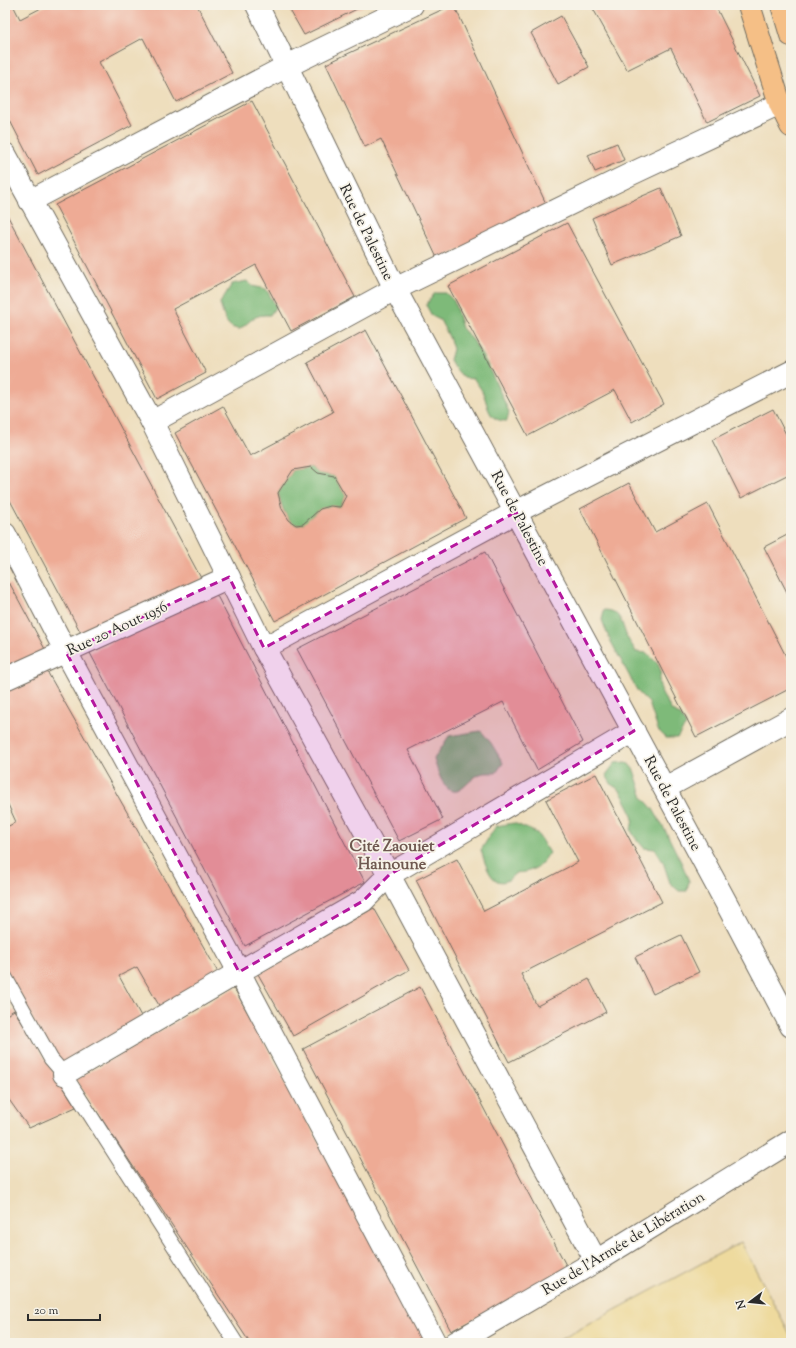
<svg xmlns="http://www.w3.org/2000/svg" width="796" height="1348" font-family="'Sorts Mill Goudy',serif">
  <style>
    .forest { fill: #7eba79; stroke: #547252 }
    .sand { fill: #eeda9e; stroke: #8c8264 }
    .building { fill: #eeab95; fill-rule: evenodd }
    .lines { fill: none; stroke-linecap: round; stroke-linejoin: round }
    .service-casing { stroke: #6f6a5e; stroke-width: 16 }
    .minor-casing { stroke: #6f6a5e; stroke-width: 24 }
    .primary-casing { stroke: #6f6a5e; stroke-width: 24 }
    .service { stroke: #fff; stroke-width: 14 }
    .minor { stroke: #fff; stroke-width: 22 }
    .primary { stroke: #f5bf86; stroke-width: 22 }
    .marked { fill: #b5179e; fill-opacity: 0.2; stroke: #b5179e; stroke-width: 3; stroke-dasharray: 8 5; stroke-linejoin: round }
    .labels { text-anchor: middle; stroke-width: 3.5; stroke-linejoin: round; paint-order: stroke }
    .street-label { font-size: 15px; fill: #2b2b2b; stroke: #f7f3e8 }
    .neighbourhood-label { font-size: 16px; font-weight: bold; fill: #6f5850; stroke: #f7f3e8 }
  </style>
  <rect width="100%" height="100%" fill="#f7f3e8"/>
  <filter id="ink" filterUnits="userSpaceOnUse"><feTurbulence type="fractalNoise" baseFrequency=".025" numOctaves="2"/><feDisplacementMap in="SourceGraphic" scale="8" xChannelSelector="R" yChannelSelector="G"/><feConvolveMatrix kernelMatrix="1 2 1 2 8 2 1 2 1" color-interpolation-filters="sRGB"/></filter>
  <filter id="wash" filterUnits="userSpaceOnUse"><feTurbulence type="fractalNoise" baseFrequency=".012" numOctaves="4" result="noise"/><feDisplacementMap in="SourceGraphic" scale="16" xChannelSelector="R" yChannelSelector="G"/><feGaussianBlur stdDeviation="0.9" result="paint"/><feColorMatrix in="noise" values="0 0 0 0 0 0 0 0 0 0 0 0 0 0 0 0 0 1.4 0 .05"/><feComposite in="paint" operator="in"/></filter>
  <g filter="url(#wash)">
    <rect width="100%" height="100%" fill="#eedebd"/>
    <!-- forest -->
    <g class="forest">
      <path d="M 247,281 L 252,286 L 266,289 L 276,306 L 270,315 C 254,314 252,320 240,329 C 226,329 223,315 220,303 L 232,284 Z"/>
      <path d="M 435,293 L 446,293 L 454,301 L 462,328 L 473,340 L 486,362 L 501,394 L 509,412 L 507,421 C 487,421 489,407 483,393 C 481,388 477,384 474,379 L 464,378 L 454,367 L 450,360 L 453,349 L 449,337 L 440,320 L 432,316 L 426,305 Z"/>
      <path d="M 311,467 L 318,473 L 334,476 L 346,496 L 340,507 C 334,507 327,506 321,509 C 315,512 310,519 305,523 C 288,533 281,503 278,493 L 293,470 Z"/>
      <path d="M 604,610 C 623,611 621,625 628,639 C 630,643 634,647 636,652 L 647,653 L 658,664 L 661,671 L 659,682 L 662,694 L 672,711 L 680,715 L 686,725 L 677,738 L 666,738 L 658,730 L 649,703 L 638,692 L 609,638 L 602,620 Z"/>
      <path d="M 481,731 L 491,743 L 503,763 L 496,773 C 490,773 483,772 478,775 C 472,778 467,785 461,789 C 445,800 437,769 434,759 L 449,736 Z"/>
      <polygon points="627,762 634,770 643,798 653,809 666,832 682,864 689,881 687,891 679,891 670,883 663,862 655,849 644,848 634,836 631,830 633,819 629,807 620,790 612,785 606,775 615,763"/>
      <path d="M 514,823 L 537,833 L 549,853 C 543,863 538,869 525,872 C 522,873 519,872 516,873 C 512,875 510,880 506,881 C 490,887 484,859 481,850 L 496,826 Z"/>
    </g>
    <!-- sand -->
    <polygon class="sand" points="741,1242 791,1336 791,1343 554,1343"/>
    <g id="blocks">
      <!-- building -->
      <g class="building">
        <polygon points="5,5 13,5 20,19 47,5 197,5 232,73 176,102 143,38 99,62 132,125 38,175 5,111"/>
        <polygon points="287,5 365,5 304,35"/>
        <polygon points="452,5 454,5 548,208 438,260 381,139 365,147 326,64"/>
        <polygon points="591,5 715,5 760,96 707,122 671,48 627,70"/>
        <polygon points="561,16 589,67 558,84 531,33"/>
        <polygon points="252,101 355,297 291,331 256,265 173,309 206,373 157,399 55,205"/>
        <polygon points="617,143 624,160 595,172 588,155"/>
        <polygon points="661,188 681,236 612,265 592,218"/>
        <polygon points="5,211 202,580 82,635 5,491"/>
        <polygon points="567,223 664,404 632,422 615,390 528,436 448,286"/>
        <path d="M 366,330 L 466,518 L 275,621 L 175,433 L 223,406 L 250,456 L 333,412 L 307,362 ZM 311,467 L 318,473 L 334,476 L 346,496 L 340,507 L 330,506 L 320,509 L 303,524 L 296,525 L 289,520 L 282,509 L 278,493 L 293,470 Z"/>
        <polygon points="773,409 791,444 791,473 741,498 712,440"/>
        <polygon points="629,483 655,532 708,504 791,666 791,688 696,737 580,509"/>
        <polygon points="791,533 791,600 764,547"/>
        <polygon points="485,552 583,742 537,770 503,702 408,750 443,819 399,841 297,649"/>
        <polygon points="10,584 46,651 5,670 5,585"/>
        <polygon points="215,592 365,882 245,946 90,653"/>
        <polygon points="44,666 219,974 160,1007 137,967 119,976 142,1018 58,1066 5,969 5,828 16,822 5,798 5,684"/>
        <polygon points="596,774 662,902 521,974 537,1006 589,979 606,1012 509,1062 416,880 457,859 484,911 578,862 546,800"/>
        <polygon points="374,908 409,970 293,1036 258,974"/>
        <polygon points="681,935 699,972 653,994 635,957"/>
        <polygon points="420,987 568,1269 451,1331 303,1049"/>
        <polygon points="234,988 429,1343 250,1343 76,1080"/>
        <polygon points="14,1010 76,1107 29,1128 5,1094 5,1016"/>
      </g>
    </g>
  </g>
  <g filter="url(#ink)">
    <use href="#blocks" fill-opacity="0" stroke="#6f6a5e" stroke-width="1"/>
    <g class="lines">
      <defs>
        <polyline id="service" points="5,977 51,1059 64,1074 236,1343"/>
        <g id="minor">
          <polyline points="257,5 395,289 730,910 791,1026"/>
          <polyline points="5,154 152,422 264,648 389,875 596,1261"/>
          <polyline points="30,201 287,66 412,5"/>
          <polyline points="152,422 395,289 631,174 780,104"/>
          <polyline points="5,534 66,652 239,972 435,1343"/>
          <polyline points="264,648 516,512 791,372"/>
          <polyline points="5,679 229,577"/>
          <polyline points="665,788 791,719"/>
          <polyline points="64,1074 239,972 363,901 389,875 634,731"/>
          <polyline points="455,1343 596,1261 791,1141"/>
        </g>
        <g id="primary">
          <polyline points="749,5 780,104 791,126"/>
          <polyline points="782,5 791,35"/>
        </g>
      </defs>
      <!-- service casing -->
      <use href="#service" class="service-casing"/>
      <!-- minor casing -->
      <use href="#minor" class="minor-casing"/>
      <!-- primary casing -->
      <use href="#primary" class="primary-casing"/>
      <!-- service -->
      <use href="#service" class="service"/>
      <!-- minor -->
      <use href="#minor" class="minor"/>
      <!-- primary -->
      <use href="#primary" class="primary"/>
    </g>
  </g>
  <!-- marked area -->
  <path class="marked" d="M 516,512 L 634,731 L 389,875 L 363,901 L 239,972 L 66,652 L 229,577 L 264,648 Z"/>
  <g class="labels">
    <!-- street labels -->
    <g class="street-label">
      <text transform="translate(367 232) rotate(64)" y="5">Rue de Palestine</text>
      <text transform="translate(520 518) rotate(62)" y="5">Rue de Palestine</text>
      <text transform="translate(117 628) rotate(-25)" y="5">Rue 20 Aout 1956</text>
      <text transform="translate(673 803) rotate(62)" y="5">Rue de Palestine</text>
      <text transform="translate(623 1243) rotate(-31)" y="5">Rue de l'Armée de Libération</text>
    </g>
    <!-- neighbourhood labels -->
    <g class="neighbourhood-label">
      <text x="392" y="851">Cité Zaouiet<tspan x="392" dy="18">Hainoune</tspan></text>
    </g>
  </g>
  <!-- margin -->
  <rect width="796" height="1348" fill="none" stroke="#f7f3e8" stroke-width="20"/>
  <!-- north arrow -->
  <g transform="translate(750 1302) rotate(254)" stroke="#f7f3e8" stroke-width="3" paint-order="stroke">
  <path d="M0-3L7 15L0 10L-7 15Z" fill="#2b2b2b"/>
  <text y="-6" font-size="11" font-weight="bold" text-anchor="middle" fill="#2b2b2b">N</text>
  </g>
  <!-- scale -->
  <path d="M28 1314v6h72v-6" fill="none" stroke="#2b2b2b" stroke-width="2"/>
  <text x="34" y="1314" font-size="12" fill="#2b2b2b" stroke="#f7f3e8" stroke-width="3" paint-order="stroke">20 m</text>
</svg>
